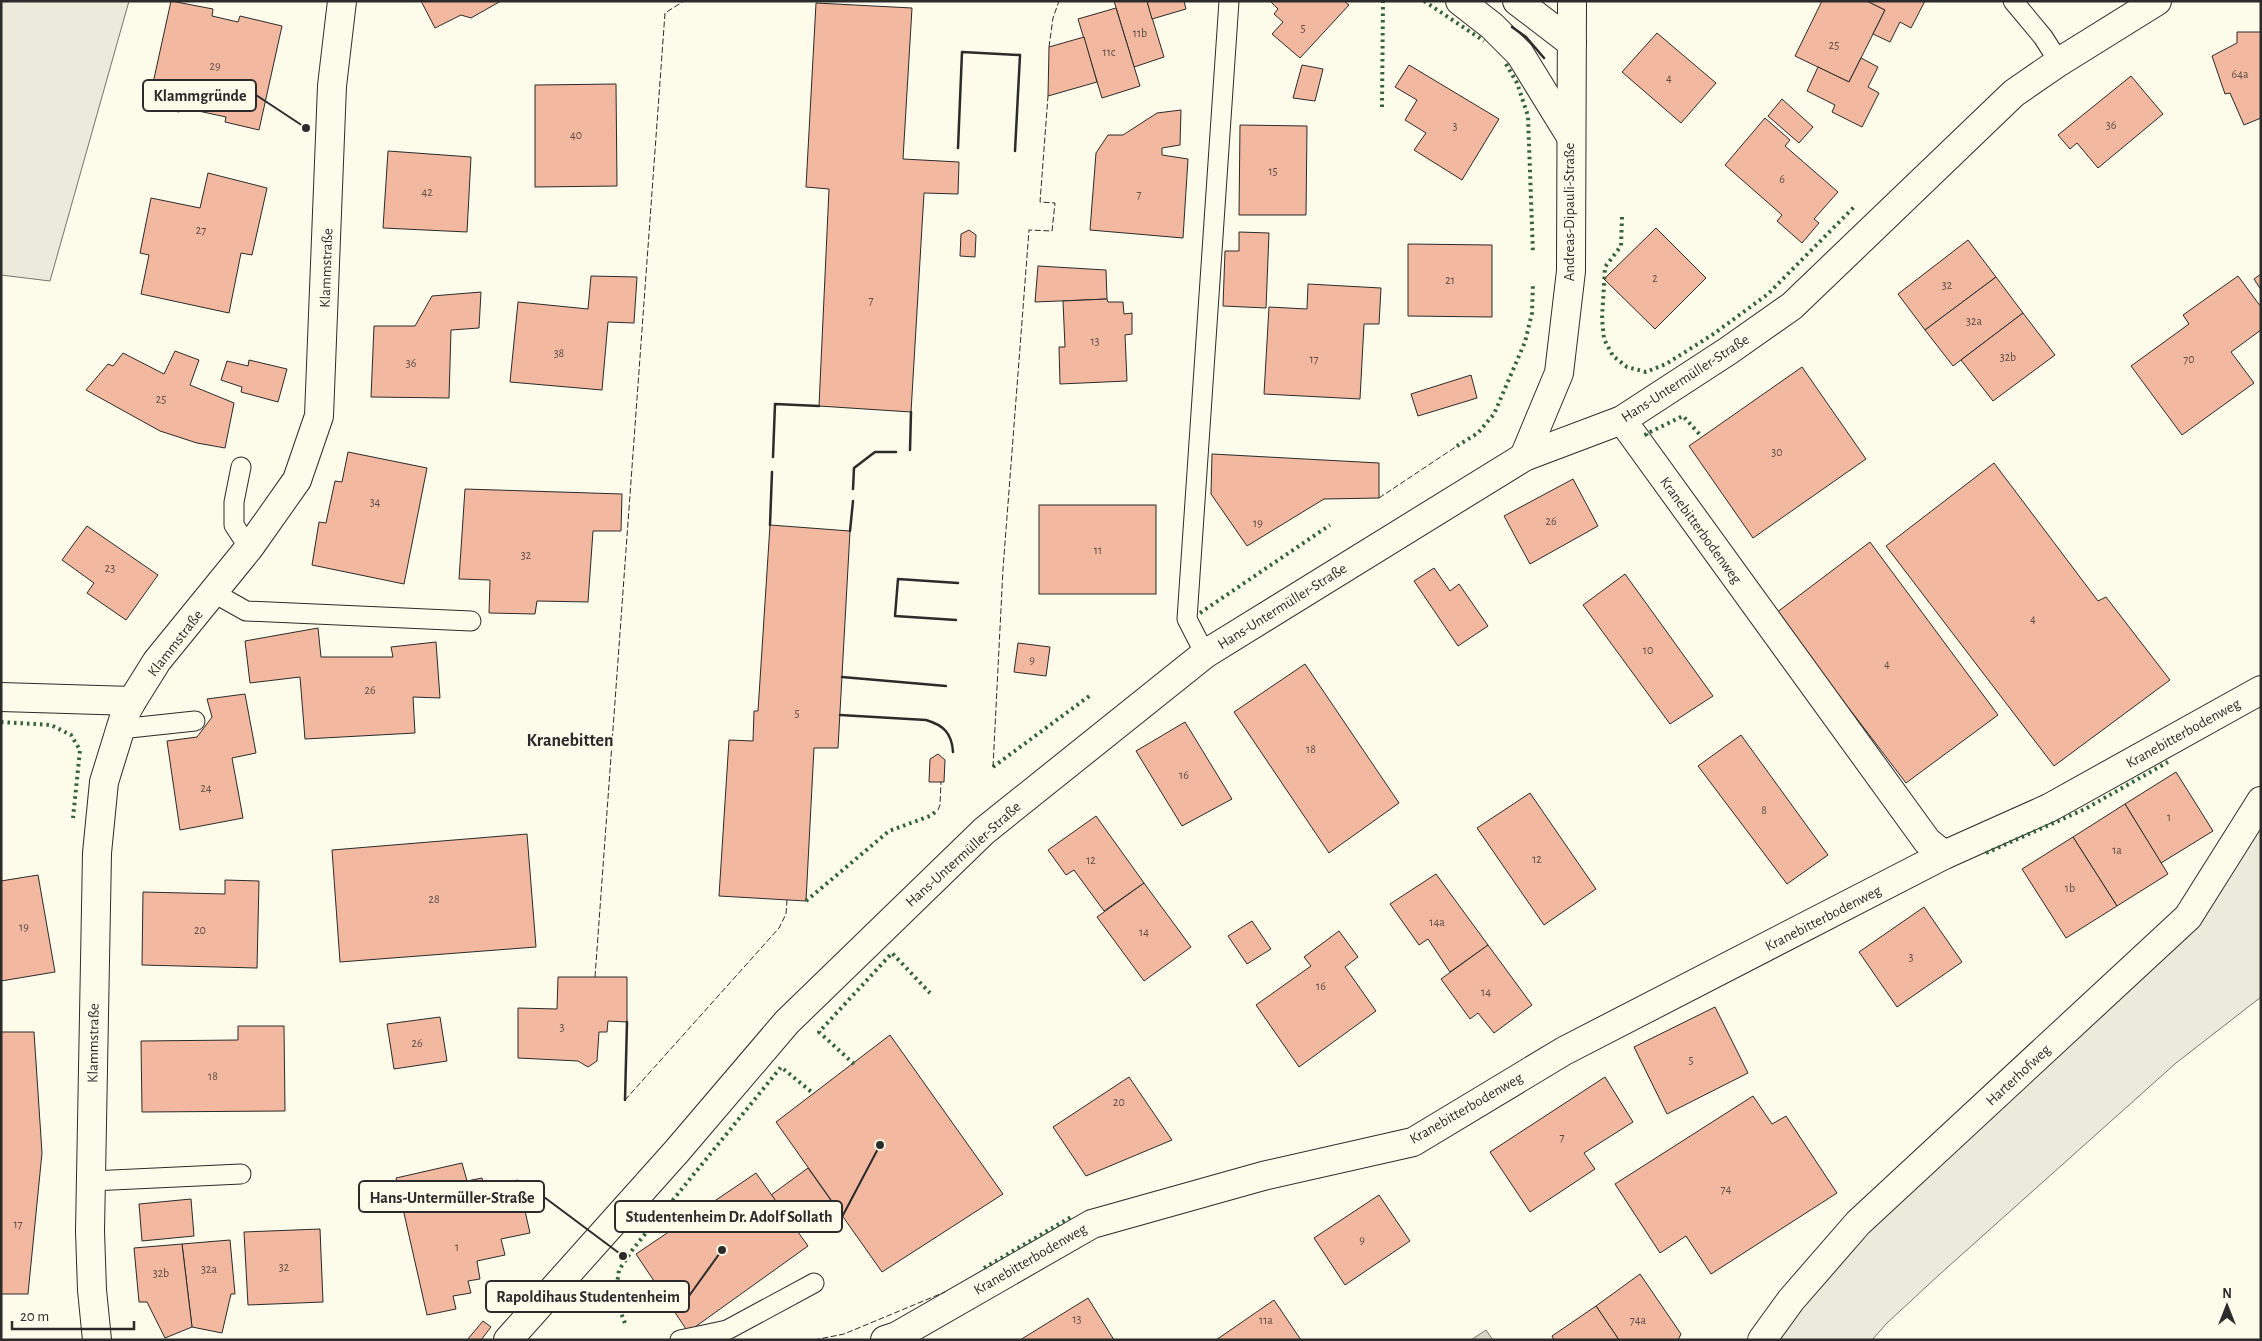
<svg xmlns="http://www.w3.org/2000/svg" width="2262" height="1341" font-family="'Alegreya Sans',sans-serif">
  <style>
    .green { fill: #ecebdb; stroke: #74746e }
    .water { fill: #d8d7c9; stroke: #74746e }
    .building { fill: #f2b8a0; stroke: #2b2b2b }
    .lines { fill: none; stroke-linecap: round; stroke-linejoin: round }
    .service-casing { stroke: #2b2b2b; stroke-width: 21 }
    .minor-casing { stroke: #2b2b2b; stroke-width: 30 }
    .service { stroke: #fdfbea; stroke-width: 19 }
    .minor { stroke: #fdfbea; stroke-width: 28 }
    .hedge { stroke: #34623c; stroke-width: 4; stroke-dasharray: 2.5 4; stroke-linecap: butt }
    .fence { stroke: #2b2b2b; stroke-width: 1; stroke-dasharray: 6 2.5; stroke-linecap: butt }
    .wall { stroke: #2b2b2b; stroke-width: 2.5 }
    .labels { text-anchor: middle; stroke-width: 4; stroke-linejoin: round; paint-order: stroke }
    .number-label { font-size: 12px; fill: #5d4e48 }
    .street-label { font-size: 15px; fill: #2b2b2b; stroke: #fdfbea }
    .quarter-label { font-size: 18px; font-weight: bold; fill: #2b2b2b; stroke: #fdfbea }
    .leader { fill: none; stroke: #2b2b2b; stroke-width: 2 }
    .callout-dot { fill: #2b2b2b; stroke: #fdfbea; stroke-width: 2 }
    .callout { fill: #fdfbea; stroke: #2b2b2b; stroke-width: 2 }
    .callout-label { font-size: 16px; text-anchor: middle; font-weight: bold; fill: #2b2b2b }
  </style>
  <rect width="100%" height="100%" fill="#fdfbea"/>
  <!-- green -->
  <g class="green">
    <polygon points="1,1 129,1 50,281 1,275"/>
    <polygon points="2261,801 2261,997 2176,1063 1940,1274 1887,1323 1872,1340 1762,1340 1791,1300 2188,917"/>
  </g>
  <!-- water -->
  <polygon class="water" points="1486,1330 1493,1340 1471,1340"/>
  <!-- building -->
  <g class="building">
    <polygon points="171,1 213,9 212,16 238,22 240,16 282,26 259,130 225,122 226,117 180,107 179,112 148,106"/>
    <polygon points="421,1 501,1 471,18 461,15 435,28"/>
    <polygon points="1114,1 1147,1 1164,57 1134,67"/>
    <polygon points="1147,1 1184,1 1186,9 1152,19"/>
    <polygon points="1270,1 1344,1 1349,5 1300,58 1272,34 1283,22 1274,14 1278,9"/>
    <polygon points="1822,1 1867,1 1885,10 1849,82 1795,56"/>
    <polygon points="1867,1 1925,1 1911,28 1900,22 1890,42 1873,34 1885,10"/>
    <polygon points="816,3 912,8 903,159 959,162 958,194 924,193 911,412 819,406 829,189 806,187"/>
    <polygon points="1116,8 1140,86 1102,98 1078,19"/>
    <polygon points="2237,32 2261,32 2261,118 2244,125 2230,93 2225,94 2212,56 2237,43"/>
    <polygon points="1657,33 1716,83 1681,123 1622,72"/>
    <polygon points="1084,37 1097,82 1048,96 1049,47"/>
    <polygon points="1861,58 1878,67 1868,87 1879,93 1862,127 1832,112 1835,105 1807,91 1818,67 1849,82"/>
    <polygon points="1302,65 1323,69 1315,101 1293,98"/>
    <polygon points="1409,65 1499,119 1462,180 1414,150 1426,133 1405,120 1417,100 1395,87"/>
    <polygon points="2131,76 2163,114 2098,168 2077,143 2070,149 2058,135"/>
    <polygon points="616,84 617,186 535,187 535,85"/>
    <polygon points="1782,99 1813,127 1799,143 1768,116"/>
    <polygon points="1181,110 1180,145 1162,148 1162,155 1188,159 1183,238 1090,230 1096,153 1108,135 1123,135 1157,113"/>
    <polygon points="1765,118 1790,140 1785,146 1838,192 1814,219 1819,223 1802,243 1777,221 1782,215 1725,165"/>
    <polygon points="1240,125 1307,126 1306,215 1239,215"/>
    <polygon points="388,151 471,157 467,232 383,228"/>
    <polygon points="208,173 267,188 252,255 241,253 229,313 141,294 149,255 140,253 151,198 200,208"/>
    <polygon points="1656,228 1706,278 1655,329 1604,279"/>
    <polygon points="969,230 976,235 975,257 960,256 961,234"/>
    <polygon points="1239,232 1269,233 1266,308 1223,306 1225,251 1239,251"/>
    <polygon points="1968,240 1996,277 1925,330 1898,294"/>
    <polygon points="1408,244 1492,245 1492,317 1408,316"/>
    <polygon points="1038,266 1106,270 1107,299 1035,302"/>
    <polygon points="2261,274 2261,290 2254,279"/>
    <polygon points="591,276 637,277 634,323 608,322 602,390 510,382 518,302 588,309"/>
    <polygon points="2238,276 2261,307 2261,330 2231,352 2254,383 2182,435 2131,366 2189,324 2183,315"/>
    <polygon points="1996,277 2023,313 1953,366 1925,330"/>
    <polygon points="1308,284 1381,288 1379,324 1364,324 1360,399 1264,394 1269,307 1307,309"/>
    <polygon points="481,292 479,328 451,330 449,398 371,397 374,326 415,326 432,296"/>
    <polygon points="1107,299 1108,302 1123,302 1124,314 1132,313 1132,334 1125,335 1127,381 1060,384 1059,347 1065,347 1063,301"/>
    <polygon points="2023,313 2055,355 1993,401 1961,360"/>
    <polygon points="175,351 199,360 190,385 234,403 225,448 197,443 160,431 86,390 108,364 113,366 123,353 164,374"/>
    <polygon points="249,360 287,369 278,402 241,392 242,387 221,380 227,361 248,366"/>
    <polygon points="1802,367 1866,459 1753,538 1689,446"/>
    <polygon points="1471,375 1477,398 1418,416 1411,394"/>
    <polygon points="348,452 427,468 404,584 312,565 319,522 326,523 335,481 342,482"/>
    <polygon points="1212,454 1379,463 1379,498 1324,499 1247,546 1211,494"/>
    <polygon points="1994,463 2098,601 2106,597 2170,680 2054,766 1886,546"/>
    <polygon points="1573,479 1598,526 1530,564 1504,516"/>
    <polygon points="465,489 622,494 621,531 593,531 588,602 537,601 535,614 489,613 490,580 459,579"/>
    <rect x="1039" y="505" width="117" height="89"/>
    <polygon points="770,525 850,531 838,748 814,748 806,901 719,896 729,740 753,741 754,711 758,711"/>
    <polygon points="87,526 158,575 126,620 87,593 94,583 62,560"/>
    <polygon points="1870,542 1998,715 1906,783 1776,613"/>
    <polygon points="1434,568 1450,591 1459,584 1488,626 1458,646 1414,581"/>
    <polygon points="1625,574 1713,696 1670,724 1583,605"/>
    <polygon points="318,628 321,657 393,657 391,647 436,642 440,698 413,697 415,733 305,739 300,677 250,683 245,641"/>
    <polygon points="1018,643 1050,647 1046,676 1014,672"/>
    <polygon points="1305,664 1399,803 1329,853 1234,712"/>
    <polygon points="245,694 256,753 232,758 243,818 180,830 167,741 197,737 212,717 207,699"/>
    <polygon points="1185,722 1232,799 1182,826 1136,751"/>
    <polygon points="1741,735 1828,855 1787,884 1698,766"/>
    <polygon points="938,754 945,760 944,782 929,782 930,759"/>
    <polygon points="2176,772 2213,831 2161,863 2125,804"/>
    <polygon points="1530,793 1596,889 1544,925 1477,828"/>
    <polygon points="2125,804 2168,874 2117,906 2073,837"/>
    <polygon points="1096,816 1144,883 1104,911 1074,870 1066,875 1048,850"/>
    <polygon points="527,834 536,947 340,962 332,850"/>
    <polygon points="2073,837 2117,906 2066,938 2022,869"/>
    <polygon points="1436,874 1488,945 1450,972 1428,939 1419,945 1390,904"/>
    <polygon points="38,875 55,972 1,981 1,881"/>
    <polygon points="225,880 259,881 257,968 142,965 143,892 225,894"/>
    <polygon points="1144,883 1191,947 1144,981 1097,917"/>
    <polygon points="1924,907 1962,962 1897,1007 1859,952"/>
    <polygon points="1252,921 1271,949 1247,964 1228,936"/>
    <polygon points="1339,931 1358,957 1345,967 1376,1011 1299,1067 1256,1005 1311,966 1304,957"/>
    <polygon points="1488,945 1532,1005 1494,1033 1478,1013 1470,1019 1441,979"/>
    <polygon points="558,977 627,977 627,1022 608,1021 607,1032 599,1032 597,1061 588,1067 578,1061 518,1058 518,1008 557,1009"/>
    <polygon points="1715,1007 1748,1073 1667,1114 1634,1047"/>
    <polygon points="440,1017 447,1061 394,1069 387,1024"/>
    <polygon points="238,1026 284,1026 285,1111 142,1112 141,1041 238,1040"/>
    <polygon points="1,1032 34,1032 42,1153 28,1294 1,1294"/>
    <polygon points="890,1035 1003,1194 882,1272 776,1122"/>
    <polygon points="1129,1077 1172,1140 1086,1176 1053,1127"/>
    <polygon points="1605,1077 1633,1122 1584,1153 1595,1169 1530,1212 1490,1152"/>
    <polygon points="1753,1096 1772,1124 1786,1116 1837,1193 1711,1274 1686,1236 1660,1253 1615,1184"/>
    <polygon points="462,1163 467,1181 482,1178 484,1188 518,1180 530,1233 501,1239 505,1255 477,1261 480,1279 468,1281 471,1293 453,1296 456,1309 427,1315 396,1178"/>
    <polygon points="808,1168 832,1202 794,1225 771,1195"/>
    <polygon points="756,1173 808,1246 688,1332 636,1254"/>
    <polygon points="1379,1195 1410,1241 1345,1285 1314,1238"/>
    <polygon points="191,1199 194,1236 142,1241 139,1204"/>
    <polygon points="320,1229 323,1302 248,1305 244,1232"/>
    <polygon points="230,1240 235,1294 231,1294 222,1333 192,1327 182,1244"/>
    <polygon points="182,1244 192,1327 165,1338 147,1302 139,1302 134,1248"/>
    <polygon points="1640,1274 1681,1334 1678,1340 1619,1340 1596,1306"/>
    <polygon points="1088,1298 1114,1340 1020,1340"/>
    <polygon points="1274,1300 1301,1340 1216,1340"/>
    <polygon points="1596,1306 1619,1340 1554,1340 1552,1336"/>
    <polygon points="483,1321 491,1327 481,1340 467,1340"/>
  </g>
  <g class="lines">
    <defs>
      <g id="service">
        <polyline points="2013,1 2043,37 2059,62"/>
        <polyline points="241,467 234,502 234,525 249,548"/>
        <polyline points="214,593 246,611 471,621"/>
        <polyline points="1205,654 1187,619 1229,1"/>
        <polyline points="120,729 195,721"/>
        <polyline points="91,1181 241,1174"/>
        <polyline points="680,1340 727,1330 814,1283"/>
      </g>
      <g id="minor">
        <polyline points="1460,1 1492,26 1520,54 1571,137"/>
        <polyline points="1517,1 1572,43"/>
        <polyline points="1622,420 1927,841 1944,855"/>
        <polyline points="1524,457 1559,373 1571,271 1572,1"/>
        <polyline points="1,697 132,701"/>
        <polyline points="97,1340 92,1290 90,1231 97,853 104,782 125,714 132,701 157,661 249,548 297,480 319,416 332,86 342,1"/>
        <polyline points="508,1340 677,1151 787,1022 984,831 1205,654 1524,457 1622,420 1728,351 1792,306 2014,93 2059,62 2157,1"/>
        <polyline points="885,1340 897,1336 1092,1224 1263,1176 1413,1142 1564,1051 1944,855 2049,808 2261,690"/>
        <polyline points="1762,1340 1791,1300 1858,1223 2188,917 2261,801"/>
      </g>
    </defs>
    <!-- service casing -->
    <use href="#service" class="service-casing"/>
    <!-- minor casing -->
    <use href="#minor" class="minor-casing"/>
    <!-- service -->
    <use href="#service" class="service"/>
    <!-- minor -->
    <use href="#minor" class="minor"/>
    <!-- hedge -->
    <g class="hedge">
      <polyline points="1424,1 1484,41"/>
      <polyline points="1506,64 1517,83 1528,116 1533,254"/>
      <polyline points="1382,107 1383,1"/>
      <polyline points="1622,217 1621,246 1605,267 1602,319 1604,339 1613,356 1627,367 1646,372 1666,364 1712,335 1768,294 1854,207"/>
      <polyline points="1647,436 1646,434 1683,416 1702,437"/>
      <polyline points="1457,446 1478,433 1494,414 1525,342 1532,313 1533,283"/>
      <polyline points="1200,613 1330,525"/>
      <polyline points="1,722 51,725 71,735 80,750 73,818"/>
      <polyline points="993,767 1092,694"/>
      <polyline points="1986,853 2085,809 2168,762"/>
      <polyline points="806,901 889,831 930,816 938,810"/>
      <polyline points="854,1064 819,1032 892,953 930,993"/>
      <polyline points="984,1268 1071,1217"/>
      <polyline points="625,1323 615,1298 619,1270 633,1249 781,1067 814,1094"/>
    </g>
    <!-- fence -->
    <g class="fence">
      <polyline points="1049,47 1053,18 1059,1"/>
      <polyline points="1379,498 1457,446"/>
      <polyline points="993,767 1003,569 1029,230 1052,231 1055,203 1040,202 1048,96"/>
      <polyline points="938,810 940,805 941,782"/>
      <polyline points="595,977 665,13 684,1"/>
      <polyline points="625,1100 779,928 786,914 787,900"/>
      <polyline points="814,1340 844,1334 945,1292"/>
    </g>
    <!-- wall -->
    <g class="wall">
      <polyline points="1512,27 1526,37 1544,58"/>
      <polyline points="958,148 962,52 1020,55 1015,151"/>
      <polyline points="910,450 911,412"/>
      <polyline points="773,457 775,404 819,406"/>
      <polyline points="853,489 854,468 875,452 896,452"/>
      <polyline points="770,525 772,472"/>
      <polyline points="850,531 853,501"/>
      <polyline points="956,620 895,616 898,579 958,583"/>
      <polyline points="842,677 946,686"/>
      <path d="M 840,715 L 926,720 C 943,725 952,733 953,752"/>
      <polyline points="625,1100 627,1022"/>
    </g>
  </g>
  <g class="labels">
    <!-- number labels -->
    <g class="number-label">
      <text x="1303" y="32">5</text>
      <text x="1140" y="37">11b</text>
      <text x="1834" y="49">25</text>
      <text x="1109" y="56">11c</text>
      <text x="215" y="70">29</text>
      <text x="2240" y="78">64a</text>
      <text x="1669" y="82">4</text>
      <text x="2111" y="129">36</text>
      <text x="1455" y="130">3</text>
      <text x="576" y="139">40</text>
      <text x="1273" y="175">15</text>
      <text x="1782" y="183">6</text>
      <text x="427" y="196">42</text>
      <text x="1139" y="198">7</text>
      <text x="201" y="234">27</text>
      <text x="1655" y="282">2</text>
      <text x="1450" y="284">21</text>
      <text x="1947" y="289">32</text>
      <text x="871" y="304">7</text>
      <text x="1974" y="325">32a</text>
      <text x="1095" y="345">13</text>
      <text x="559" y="357">38</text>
      <text x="2008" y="361">32b</text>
      <text x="1314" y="363">17</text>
      <text x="2189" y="363">70</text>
      <text x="411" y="367">36</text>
      <text x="161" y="403">25</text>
      <text x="1777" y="456">30</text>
      <text x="375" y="506">34</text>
      <text x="1551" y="525">26</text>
      <text x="1258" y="527">19</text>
      <text x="1098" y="554">11</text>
      <text x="526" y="559">32</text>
      <text x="110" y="572">23</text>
      <text x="2033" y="623">4</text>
      <text x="1648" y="654">10</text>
      <text x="1032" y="664">9</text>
      <text x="1887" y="668">4</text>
      <text x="370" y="694">26</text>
      <text x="797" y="717">5</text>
      <text x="1311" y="753">18</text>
      <text x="1184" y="779">16</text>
      <text x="206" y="792">24</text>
      <text x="1764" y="814">8</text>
      <text x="2169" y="821">1</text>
      <text x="2117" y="854">1a</text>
      <text x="1537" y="863">12</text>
      <text x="1091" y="864">12</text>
      <text x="2070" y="892">1b</text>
      <text x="434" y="903">28</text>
      <text x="1437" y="926">14a</text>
      <text x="24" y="931">19</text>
      <text x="200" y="934">20</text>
      <text x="1144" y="936">14</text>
      <text x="1911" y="961">3</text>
      <text x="1321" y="990">16</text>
      <text x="1486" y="996">14</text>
      <text x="562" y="1031">3</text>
      <text x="417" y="1047">26</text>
      <text x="1691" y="1064">5</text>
      <text x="213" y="1080">18</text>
      <text x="1119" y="1106">20</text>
      <text x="1562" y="1141">7</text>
      <text x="1726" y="1193">74</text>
      <text x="18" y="1228">17</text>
      <text x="1362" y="1244">9</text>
      <text x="457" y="1251">1</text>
      <text x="284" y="1271">32</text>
      <text x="209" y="1273">32a</text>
      <text x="161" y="1277">32b</text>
      <text x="1077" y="1323">13</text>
      <text x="1266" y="1324">11a</text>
      <text x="1638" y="1324">74a</text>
    </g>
    <!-- street labels -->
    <g class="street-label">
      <text transform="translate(1569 212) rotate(-90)" y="5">Andreas-Dipauli-Straße</text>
      <text transform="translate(326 268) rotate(-88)" y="5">Klammstraße</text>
      <text transform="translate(1685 378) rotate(-33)" y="5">Hans-Untermüller-Straße</text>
      <text transform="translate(1701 530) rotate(54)" y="5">Kranebitterbodenweg</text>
      <text transform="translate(1282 606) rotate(-32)" y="5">Hans-Untermüller-Straße</text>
      <text transform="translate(175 643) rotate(-52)" y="5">Klammstraße</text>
      <text transform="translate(2183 733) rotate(-29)" y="5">Kranebitterbodenweg</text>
      <text transform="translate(963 854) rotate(-42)" y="5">Hans-Untermüller-Straße</text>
      <text transform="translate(1823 918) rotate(-27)" y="5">Kranebitterbodenweg</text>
      <text transform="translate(93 1043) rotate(-89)" y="5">Klammstraße</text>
      <text transform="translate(2018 1075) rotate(-43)" y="5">Harterhofweg</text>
      <text transform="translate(1466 1108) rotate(-30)" y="5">Kranebitterbodenweg</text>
      <text transform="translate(1030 1259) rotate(-30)" y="5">Kranebitterbodenweg</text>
    </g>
    <!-- quarter labels -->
    <g class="quarter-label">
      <text x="570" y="746">Kranebitten</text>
    </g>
  </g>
  <!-- callouts -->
  <path class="leader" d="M306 128L256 95M623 1256L544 1197M880 1145L842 1217M722 1250L689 1296"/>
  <g class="callout-dot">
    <circle cx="306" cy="128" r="5"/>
    <circle cx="623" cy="1256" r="5"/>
    <circle cx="880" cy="1145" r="5"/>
    <circle cx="722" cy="1250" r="5"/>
  </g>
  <g class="callout">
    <rect x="143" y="80" width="113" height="31" rx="5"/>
    <rect x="359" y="1181" width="185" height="31" rx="5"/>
    <rect x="615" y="1201" width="227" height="31" rx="5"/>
    <rect x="486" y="1281" width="203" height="31" rx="5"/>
  </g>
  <g class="callout-label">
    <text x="200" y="101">Klammgründe</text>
    <text x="452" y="1203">Hans-Untermüller-Straße</text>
    <text x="729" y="1222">Studentenheim Dr. Adolf Sollath</text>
    <text x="588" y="1302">Rapoldihaus Studentenheim</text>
  </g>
  <!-- border -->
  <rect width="2262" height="1341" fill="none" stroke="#2b2b2b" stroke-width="5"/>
  <!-- north arrow -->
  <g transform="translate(2227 1306)" stroke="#fdfbea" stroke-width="4" paint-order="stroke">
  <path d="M0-4L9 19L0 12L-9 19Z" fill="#2b2b2b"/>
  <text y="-8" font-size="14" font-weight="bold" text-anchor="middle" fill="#2b2b2b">N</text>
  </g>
  <!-- scale -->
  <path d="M12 1321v8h122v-8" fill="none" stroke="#2b2b2b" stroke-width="2.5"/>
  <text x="20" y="1321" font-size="15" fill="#2b2b2b" stroke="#fdfbea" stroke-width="4" paint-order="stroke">20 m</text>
</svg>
